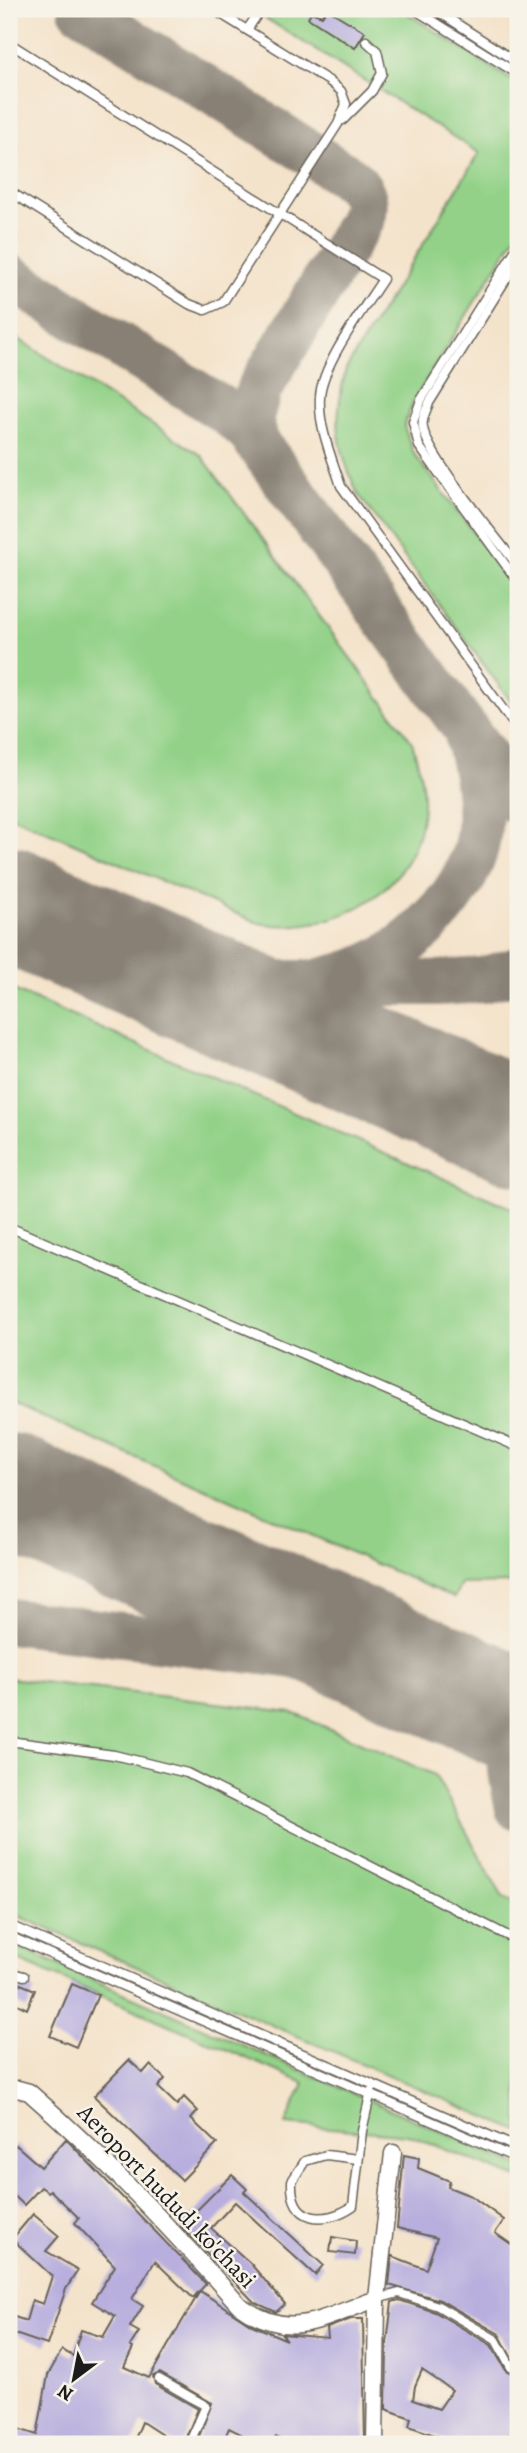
<svg xmlns="http://www.w3.org/2000/svg" width="527" height="2453" font-family="Alegreya,serif">
  <style>
    .green { fill: #92d187; stroke: #577652; stroke-width: 2 }
    .lines { fill: none; stroke-linecap: round; stroke-linejoin: round }
    .taxiway { stroke: #888074; stroke-width: 46 }
    .runway { stroke: #888074; stroke-width: 116 }
    .building { fill: #b8afde; fill-rule: evenodd }
    .service-casing { stroke: #686259; stroke-width: 11 }
    .minor-casing { stroke: #686259; stroke-width: 19 }
    .service { stroke: #fff; stroke-width: 8 }
    .minor { stroke: #fff; stroke-width: 16 }
    .labels { text-anchor: middle; stroke-width: 5; stroke-linejoin: round; paint-order: stroke }
    .street-label { font-size: 24px; fill: #1c1c1c; stroke: #f7f3e8 }
  </style>
  <rect width="100%" height="100%" fill="#f7f3e8"/>
  <filter id="ink" filterUnits="userSpaceOnUse"><feTurbulence type="fractalNoise" baseFrequency=".0143" numOctaves="2"/><feDisplacementMap in="SourceGraphic" scale="14" xChannelSelector="R" yChannelSelector="G"/><feConvolveMatrix kernelMatrix="1 2 1 2 8 2 1 2 1" color-interpolation-filters="sRGB"/></filter>
  <filter id="wash" filterUnits="userSpaceOnUse"><feTurbulence type="fractalNoise" baseFrequency=".00686" numOctaves="4" result="noise"/><feDisplacementMap in="SourceGraphic" scale="28" xChannelSelector="R" yChannelSelector="G"/><feGaussianBlur stdDeviation="1.57" result="paint"/><feColorMatrix in="noise" values="0 0 0 0 0 0 0 0 0 0 0 0 0 0 0 0 0 1.4 0 .05"/><feComposite in="paint" operator="in"/></filter>
  <g filter="url(#wash)">
    <rect width="100%" height="100%" fill="#f4e3cb"/>
    <!-- green -->
    <g class="green">
      <path d="M 251,9 L 400,9 L 518,84 L 518,232 L 414,400 L 404,426 L 414,454 L 518,592 L 518,711 L 358,494 C 336,447 333,419 346,369 L 479,153 Z"/>
      <path d="M 9,333 L 201,455 L 412,742 C 418,763 424,783 423,805 C 420,891 334,937 258,923 L 9,815 Z"/>
      <polygon points="9,988 518,1211 518,1583 461,1584 454,1598 9,1402"/>
      <polygon points="9,1678 291,1712 435,1775 503,1898 518,1905 518,2131 9,1912"/>
      <polygon points="9,1943 518,2165 518,2178 408,2135 285,2124 304,2083 9,1956"/>
    </g>
    <g class="lines">
      <!-- taxiway -->
      <g class="taxiway">
        <path d="M 81,9 L 352,180 C 365,192 368,205 361,221 L 259,389 L 250,420 L 256,440"/>
        <polyline points="9,276 225,411 247,429 518,801"/>
        <polyline points="190,983 438,983 482,980 518,970"/>
        <path d="M 309,984 C 328,979 348,975 366,967 C 413,947 463,897 476,847 C 484,814 477,772 468,740"/>
        <polyline points="9,1621 417,1671"/>
        <polyline points="451,1685 491,1720 511,1755"/>
        <path d="M 518,1711 C 502,1737 512,1780 518,1808"/>
      </g>
      <!-- runway -->
      <g class="runway">
        <polyline points="9,904 518,1127"/>
        <polyline points="9,1491 518,1715"/>
      </g>
    </g>
    <g id="blocks">
      <!-- building -->
      <g class="building">
        <polygon points="327,9 365,32 355,48 308,18 311,12 322,16"/>
        <polygon points="9,1979 35,1990 27,2009 9,2000"/>
        <polygon points="72,1984 98,1995 76,2047 50,2036"/>
        <polygon points="129,2060 143,2073 150,2065 165,2079 158,2087 177,2105 184,2097 198,2111 191,2119 217,2144 182,2180 94,2096"/>
        <polygon points="66,2139 206,2284 193,2298 155,2261 132,2299 143,2306 130,2327 139,2332 130,2346 133,2348 124,2367 149,2378 200,2291 252,2325 287,2340 282,2334 328,2338 327,2328 351,2319 363,2319 365,2444 306,2444 295,2441 288,2444 276,2437 271,2444 261,2444 229,2428 222,2444 196,2444 212,2403 160,2373 153,2376 155,2384 198,2409 183,2444 176,2444 142,2422 133,2444 9,2444 9,2426 37,2435 48,2375 62,2350 73,2356 81,2330 103,2337 115,2316 92,2302 115,2266 75,2223 79,2218 50,2190 48,2192 41,2187 24,2205 9,2191 9,2153 16,2145 41,2167"/>
        <path d="M 404,2155 L 419,2158 L 418,2168 L 450,2181 L 448,2187 L 471,2196 L 504,2220 L 495,2233 L 518,2249 L 518,2444 L 451,2444 L 440,2437 L 409,2426 L 411,2418 L 386,2409 L 387,2343 L 392,2302 L 399,2300 L 435,2312 L 491,2345 L 507,2372 L 514,2373 L 517,2368 L 499,2334 L 440,2300 L 389,2285 L 392,2256 L 426,2269 L 437,2238 L 397,2228 ZM 422,2370 L 452,2390 L 439,2409 L 413,2400 L 415,2386 Z"/>
        <polygon points="232,2175 247,2189 244,2192 323,2265 315,2275 235,2202 211,2228 250,2263 285,2304 276,2312 254,2302 181,2226"/>
        <polygon points="33,2214 59,2236 46,2251 78,2270 66,2289 47,2345 9,2332 9,2315 26,2321 32,2300 43,2304 52,2276 12,2239"/>
        <polygon points="332,2237 356,2241 355,2255 330,2252"/>
      </g>
    </g>
  </g>
  <g filter="url(#ink)">
    <use href="#blocks" fill-opacity="0" stroke="#686259" stroke-width="2"/>
    <g class="lines">
      <defs>
        <g id="service">
          <polyline points="317,9 320,10"/>
          <polyline points="414,9 518,74"/>
          <polyline points="434,9 518,63"/>
          <polyline points="247,30 261,9"/>
          <path d="M 9,43 L 383,279 C 365,307 321,365 320,397 C 318,427 332,458 341,486 L 518,730"/>
          <polyline points="343,120 372,91 382,73 377,51 366,41"/>
          <polyline points="9,191 189,304 205,310 223,302 338,124 346,104 341,91 329,81 213,9"/>
          <polyline points="518,246 421,400 413,422 419,446 518,582"/>
          <path d="M 518,260 L 429,403 C 426,411 421,419 423,428 C 428,457 497,538 518,566"/>
          <polyline points="9,1227 518,1447"/>
          <polyline points="9,1741 114,1755 187,1773 518,1941"/>
          <polyline points="9,1925 518,2148"/>
          <polyline points="9,1936 518,2159"/>
          <polyline points="9,1972 24,1976"/>
          <path d="M 358,2159 L 326,2155 L 305,2161 L 292,2181 C 290,2223 325,2225 353,2206 L 362,2131 L 371,2091"/>
          <polyline points="377,2299 399,2293 438,2306 496,2340 511,2367"/>
          <polyline points="159,2379 206,2406 189,2444"/>
        </g>
        <g id="minor">
          <path d="M 9,2092 L 18,2089 L 29,2092 C 105,2158 172,2230 239,2305 C 292,2343 321,2317 377,2299"/>
          <polyline points="375,2444 377,2299 393,2153"/>
        </g>
      </defs>
      <!-- service casing -->
      <use href="#service" class="service-casing"/>
      <!-- minor casing -->
      <use href="#minor" class="minor-casing"/>
      <!-- service -->
      <use href="#service" class="service"/>
      <!-- minor -->
      <use href="#minor" class="minor"/>
    </g>
  </g>
  <g class="labels">
    <!-- street labels -->
    <g class="street-label">
      <text transform="translate(167 2196) rotate(46)" y="8">Aeroport hududi ko'chasi</text>
    </g>
  </g>
  <!-- margin -->
  <rect width="527" height="2453" fill="none" stroke="#f7f3e8" stroke-width="35"/>
  <!-- north arrow -->
  <g transform="translate(74 2379) rotate(212)" stroke="#f7f3e8" stroke-width="5" paint-order="stroke">
  <path d="M0-5L12 26L0 18L-12 26Z" fill="#1c1c1c"/>
  <text y="-10" font-size="19" font-weight="bold" text-anchor="middle" fill="#1c1c1c">N</text>
  </g>
</svg>
